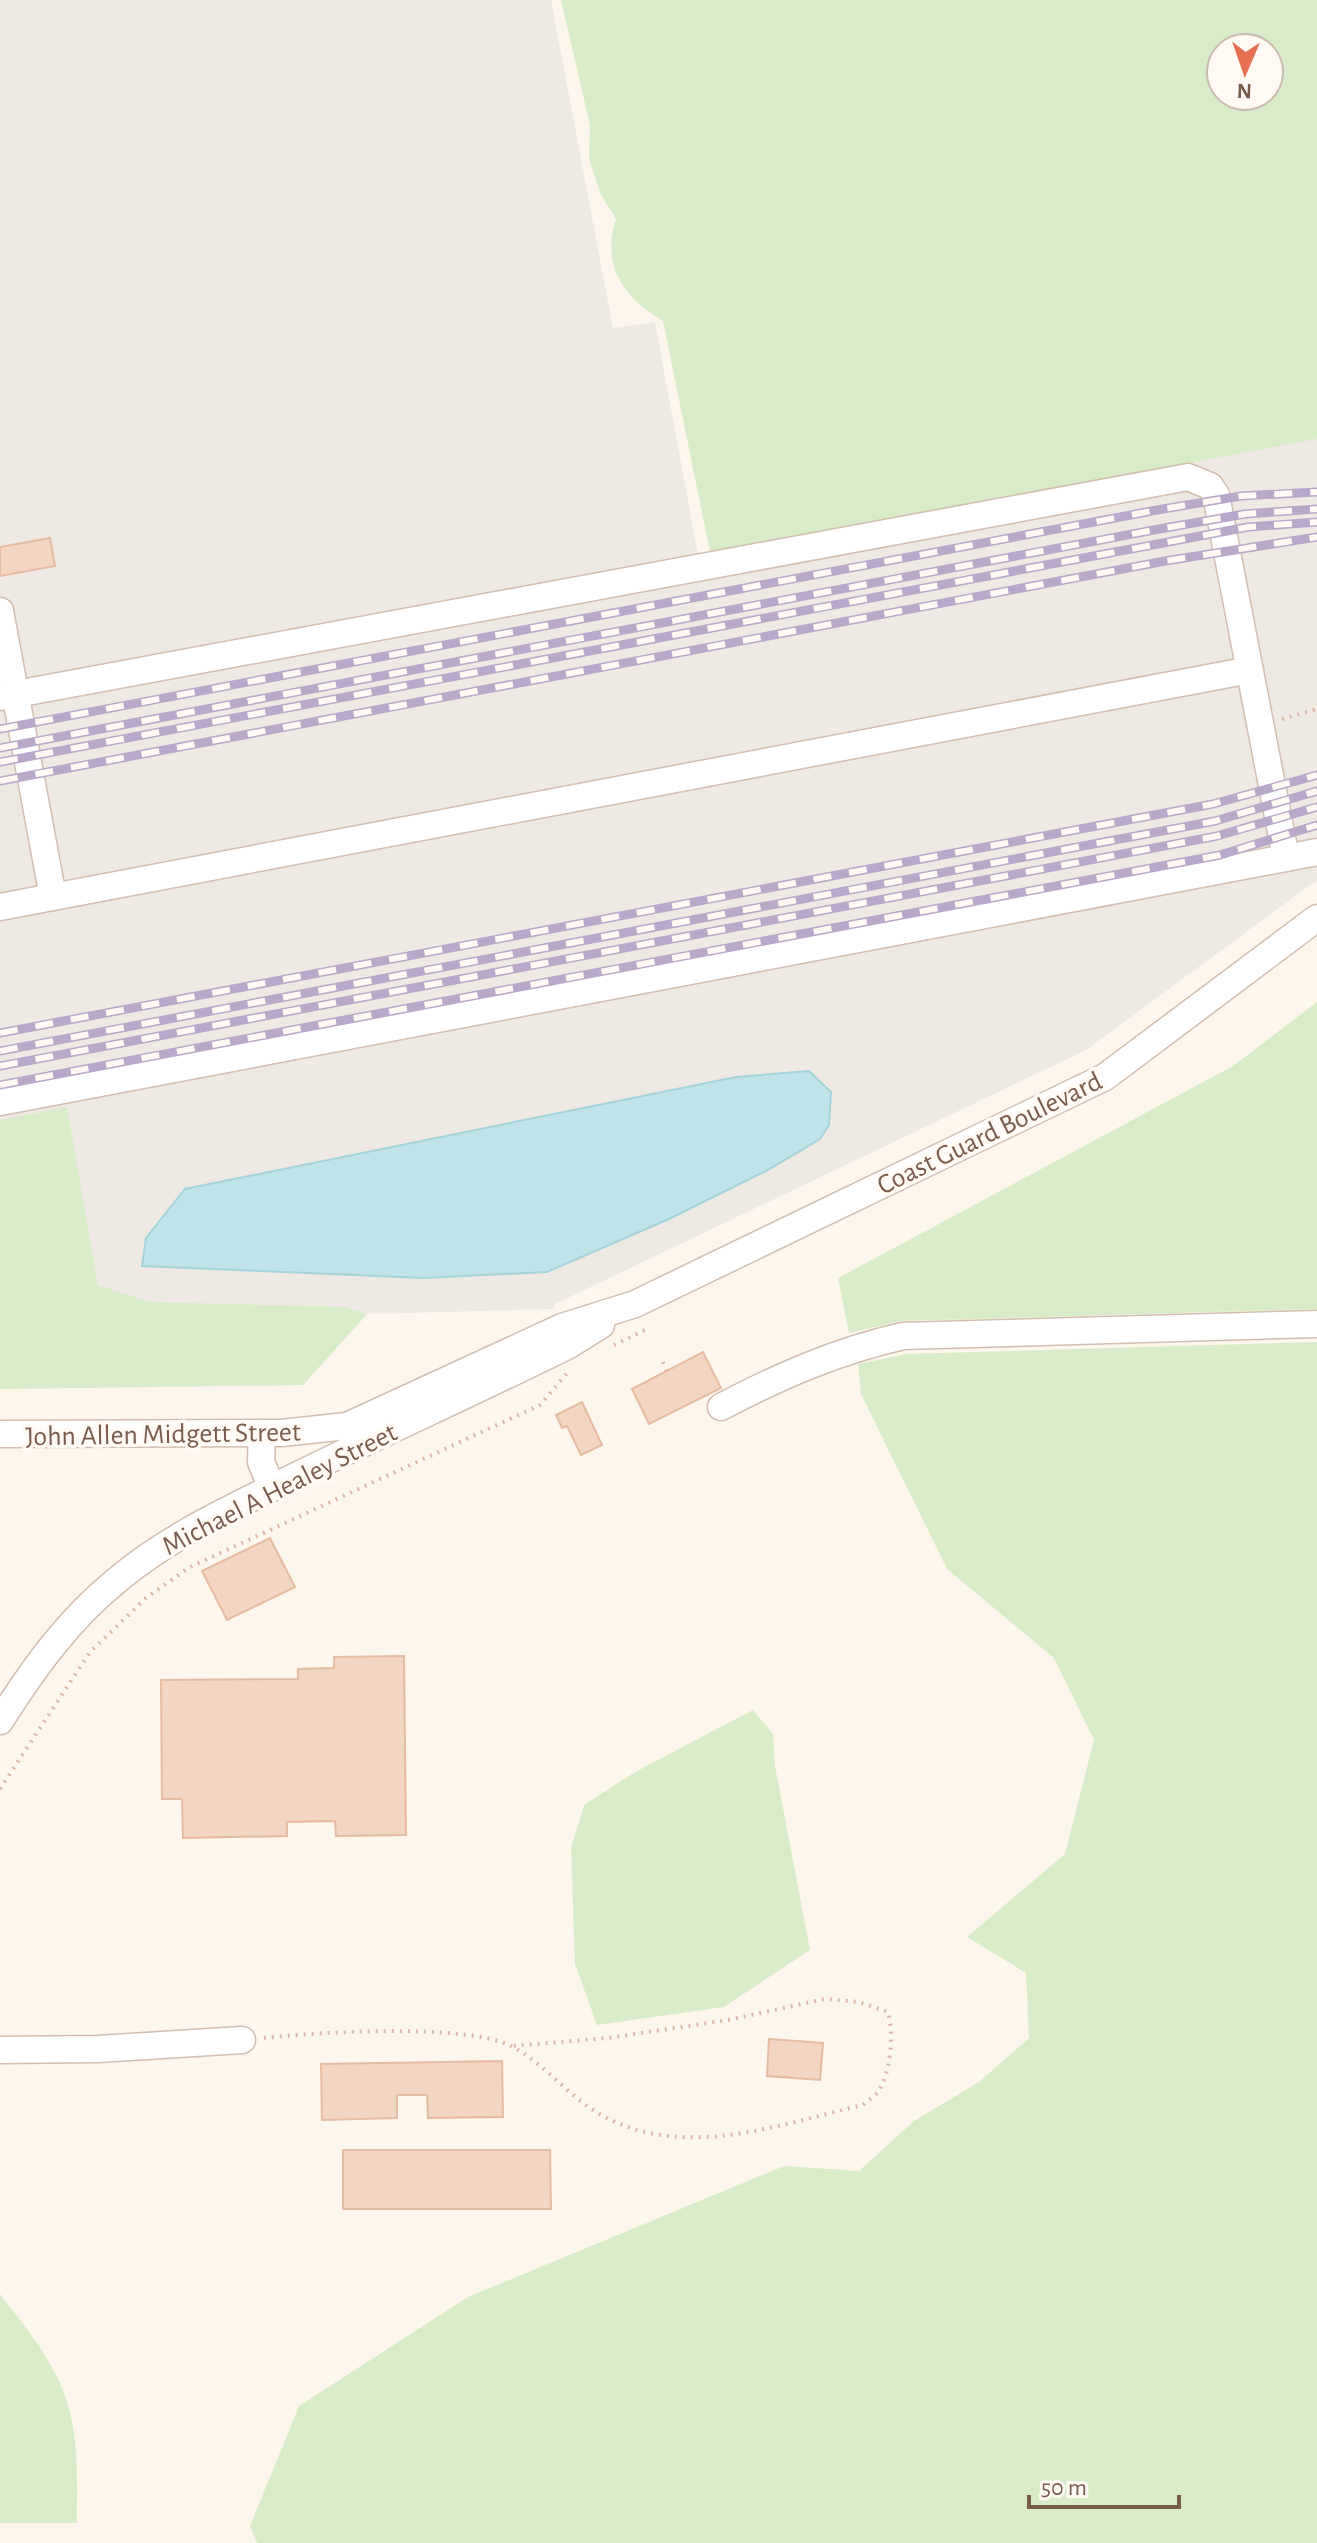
<svg xmlns="http://www.w3.org/2000/svg" width="1317" height="2543" font-family="'Alegreya Sans',sans-serif">
  <style>
    .industrial { fill: #efe9e4 }
    .green { fill: #d8ecc9; fill-rule: evenodd }
    .water { fill: #bfe3e8; stroke: #a5d3da; stroke-width: 2 }
    .building { fill: #f3d5c3; stroke: #e6bba3; stroke-width: 2 }
    .lines { fill: none; stroke-linecap: round; stroke-linejoin: round }
    .minor-casing { stroke: #d1beb0; stroke-width: 29 }
    .path { stroke: #d9b8a5; stroke-width: 4; stroke-dasharray: 2 6; stroke-linecap: butt }
    .minor { stroke: #fff; stroke-width: 26 }
    .rail-casing { stroke: #b9a8c9; stroke-width: 9 }
    .rail { stroke: #fffaf3; stroke-width: 6; stroke-dasharray: 18; stroke-linecap: butt }
    .labels { text-anchor: middle; stroke-width: 7; stroke-linejoin: round; paint-order: stroke }
    .street-label { font-size: 28px; fill: #7a5c4d; stroke: #fffaf3 }
  </style>
  <rect width="100%" height="100%" fill="#fdf6ec"/>
  <!-- industrial -->
  <polygon class="industrial" points="0,0 551,0 613,328 655,322 698,555 1317,438 1317,880 1086,1050 555,1304 553,1309 367,1314 303,1385 0,1389"/>
  <!-- green -->
  <g class="green">
    <path d="M 561,0 L 1317,0 L 1317,439 L 710,552 L 663,321 C 623,297 601,266 616,219 L 601,195 L 589,159 L 590,125 ZM 1221,48 L 1269,48 L 1269,96 L 1221,96 Z"/>
    <polygon points="1317,1002 1317,1309 901,1321 849,1333 838,1278 1233,1066"/>
    <polygon points="67,1107 98,1285 150,1302 345,1307 367,1314 303,1385 0,1389 0,1120"/>
    <polygon points="1317,1342 1317,2543 257,2543 250,2526 299,2406 468,2297 784,2166 859,2171 914,2121 979,2082 1029,2038 1026,1973 967,1937 1065,1854 1094,1740 1054,1658 947,1569 861,1394 858,1364 906,1354"/>
    <polygon points="753,1710 773,1734 775,1766 810,1950 724,2007 597,2025 575,1964 571,1848 584,1805 635,1772"/>
    <path d="M 0,2294 C 26,2328 56,2363 68,2405 C 79,2443 77,2484 77,2523 L 0,2523 Z"/>
  </g>
  <!-- water -->
  <polygon class="water" points="809,1071 831,1092 829,1125 820,1139 766,1171 669,1219 547,1272 424,1278 142,1266 146,1238 185,1189 736,1077"/>
  <!-- building -->
  <g class="building">
    <polygon points="50,538 55,566 0,576 0,547"/>
    <polygon points="703,1352 721,1388 649,1424 632,1389"/>
    <polygon points="582,1402 602,1445 581,1455 567,1426 562,1428 556,1415"/>
    <polygon points="270,1538 295,1587 227,1620 202,1571"/>
    <polygon points="404,1656 406,1835 336,1836 335,1821 287,1822 287,1836 183,1838 182,1799 162,1799 161,1680 298,1679 298,1669 334,1668 334,1657"/>
    <polygon points="769,2039 823,2043 820,2080 767,2076"/>
    <polygon points="502,2061 503,2117 428,2118 427,2095 397,2095 397,2118 322,2120 321,2064"/>
    <polygon points="343,2150 550,2150 551,2209 343,2209"/>
  </g>
  <g class="lines">
    <defs>
      <g id="minor">
        <polyline points="0,611 53,897"/>
        <polyline points="0,697 1188,477 1210,486 1216,495 1286,858"/>
        <polyline points="0,907 1250,670"/>
        <polyline points="0,1102 1317,852"/>
        <path d="M 721,1407 C 780,1376 837,1351 903,1336 L 1317,1324"/>
        <polyline points="262,1433 261,1462 272,1488"/>
        <polyline points="0,1434 281,1433 347,1426 562,1327 635,1304 1105,1077 1317,918"/>
        <path d="M 0,1721 C 33,1669 68,1620 116,1581 C 169,1536 232,1508 294,1477 C 385,1432 478,1390 569,1345 L 601,1325"/>
        <polyline points="0,2050 98,2049 242,2040"/>
      </g>
    </defs>
    <!-- minor casing -->
    <use href="#minor" class="minor-casing"/>
    <!-- path -->
    <g class="path">
      <polyline points="1282,719 1317,709"/>
      <polyline points="614,1345 647,1329"/>
      <polyline points="663,1362 667,1372"/>
      <polyline points="0,1789 90,1652 146,1598 190,1567 540,1405 569,1371"/>
      <path d="M 264,2038 C 317,2032 466,2023 511,2046 C 543,2062 567,2095 598,2113 C 681,2162 777,2125 863,2105 C 867,2101 875,2096 878,2092 C 891,2072 894,2034 888,2012 L 859,2002 L 825,1999 L 728,2020 L 608,2038 L 512,2046"/>
    </g>
    <!-- minor -->
    <use href="#minor" class="minor"/>
    <defs>
      <g id="rail">
        <polyline points="0,729 1157,510 1241,496 1317,492"/>
        <polyline points="0,748 1159,529 1245,514 1317,509"/>
        <polyline points="0,762 1248,527 1317,522"/>
        <polyline points="0,781 1165,561 1317,537"/>
        <polyline points="0,1033 1213,804 1317,775"/>
        <polyline points="0,1051 1215,821 1317,791"/>
        <polyline points="0,1066 1217,836 1317,807"/>
        <polyline points="0,1085 1220,855 1317,825"/>
      </g>
    </defs>
    <!-- rail casing -->
    <use href="#rail" class="rail-casing"/>
    <!-- rail -->
    <use href="#rail" class="rail"/>
  </g>
  <g class="labels">
    <!-- street labels -->
    <g class="street-label">
      <text transform="translate(989 1132) rotate(-26)" y="10">Coast Guard Boulevard</text>
      <text transform="translate(163 1433) rotate(-1)" y="10">John Allen Midgett Street</text>
      <text transform="translate(279 1488) rotate(-27)" y="10">Michael A Healey Street</text>
    </g>
  </g>
  <!-- north arrow -->
  <g transform="translate(1245 72) rotate(182)"><circle r="38" fill="#fffaf3" stroke="#cabbb1" stroke-width="2"/>
  <path d="M0-6L14 30L0 20L-14 30Z" fill="#e76f51"/>
  <text y="-12" font-size="22" font-weight="bold" text-anchor="middle" fill="#7a5c4d">N</text>
  </g>
  <!-- scale -->
  <path d="M1029 2495v12h150v-12" fill="none" stroke="#7a5c4d" stroke-width="4"/>
  <text x="1041" y="2495" font-size="24" fill="#7a5c4d" stroke="#fffaf3" stroke-width="6" paint-order="stroke">50 m</text>
</svg>
